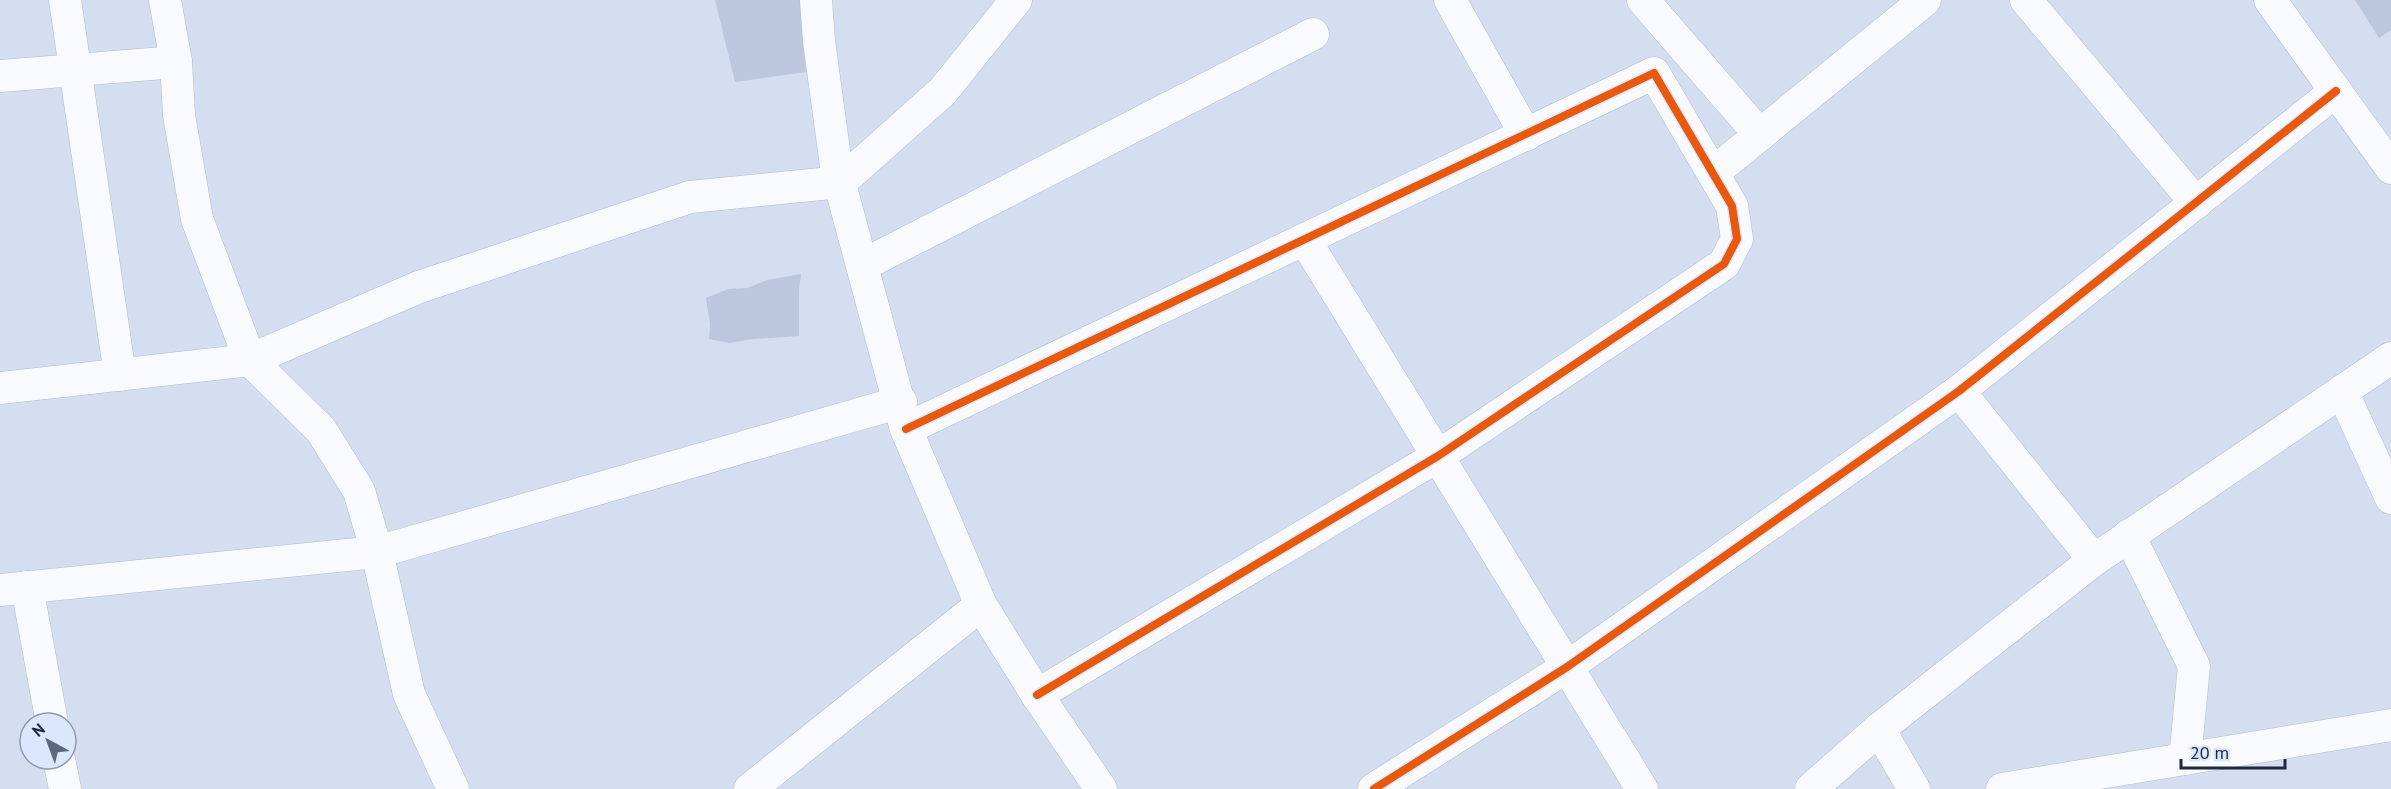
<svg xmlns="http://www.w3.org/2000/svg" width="2391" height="789" font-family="'PT Sans',sans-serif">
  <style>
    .building { fill: #bcc7dd }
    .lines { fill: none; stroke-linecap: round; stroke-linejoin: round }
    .minor-casing { stroke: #b2bcce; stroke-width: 33 }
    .minor { stroke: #f9fafd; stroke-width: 32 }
    .cycleway-casing { stroke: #dbe7fe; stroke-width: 11 }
    .cycleway { stroke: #e8590c; stroke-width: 8 }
  </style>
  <rect width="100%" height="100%" fill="#d4def0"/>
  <!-- building -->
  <g class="building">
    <polygon points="715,0 801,0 806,72 735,82"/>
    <polygon points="2355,0 2391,0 2391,30 2379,38"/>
    <polygon points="801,274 799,290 799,336 753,339 729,343 709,339 710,324 706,298 728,289 747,288 767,280"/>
  </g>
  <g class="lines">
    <defs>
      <g id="minor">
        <polyline points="65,0 120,375"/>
        <polyline points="165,0 176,62 179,115 197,219 250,360 321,430 359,491 377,552 409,694 453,789"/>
        <polyline points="816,0 819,41 837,173 906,429 981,605 1037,695 1101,789"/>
        <polyline points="1450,0 1526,135"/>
        <polyline points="1643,0 1760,135"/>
        <polyline points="2026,0 2196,203"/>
        <polyline points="2270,0 2391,168"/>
        <polyline points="0,76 176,62"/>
        <polyline points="1713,173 1925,0"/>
        <polyline points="1305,240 1642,789"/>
        <polyline points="863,265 1313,34"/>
        <polyline points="0,388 250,360 419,287 690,197 841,182 943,91 1016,0"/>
        <polyline points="1959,391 2094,560"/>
        <polyline points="2342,391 2391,498"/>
        <polyline points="906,429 1654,73 1732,206 1737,239 1724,264 1438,456 1037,695"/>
        <polyline points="2129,535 2194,666 2185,759"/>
        <polyline points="27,587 52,723"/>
        <polyline points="0,590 377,552 901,402"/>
        <polyline points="1879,729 1914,789"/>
        <polyline points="59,759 65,789"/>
        <polyline points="750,789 981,605"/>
        <polyline points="1374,789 1567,667 1959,391 2336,91"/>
        <polyline points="1811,789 1879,729 2094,560 2391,358"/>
        <polyline points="2002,789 2391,725"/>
      </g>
    </defs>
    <!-- minor casing -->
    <use href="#minor" class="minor-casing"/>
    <!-- minor -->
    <use href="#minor" class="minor"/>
    <defs>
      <g id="cycleway">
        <polyline points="906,429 1654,73 1732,206 1737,239 1724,264 1438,456 1037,695"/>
        <polyline points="1374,789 1567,667 1959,391 2336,91"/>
      </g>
    </defs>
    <!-- cycleway casing -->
    <use href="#cycleway" class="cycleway-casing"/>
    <!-- cycleway -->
    <use href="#cycleway" class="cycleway"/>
  </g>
  <!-- north arrow -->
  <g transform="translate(48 741) rotate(319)"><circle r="28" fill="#dbe7fe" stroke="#8f9bb1" stroke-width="1.5"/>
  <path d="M0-4.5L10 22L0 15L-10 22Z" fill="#5e687c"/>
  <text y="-9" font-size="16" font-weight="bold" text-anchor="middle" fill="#1e293e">N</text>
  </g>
  <!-- scale -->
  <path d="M2181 759v9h104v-9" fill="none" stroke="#1e293e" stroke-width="3"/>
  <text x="2190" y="759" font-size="18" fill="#1e293e" stroke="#dbe7fe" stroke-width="4.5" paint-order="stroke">20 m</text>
</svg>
